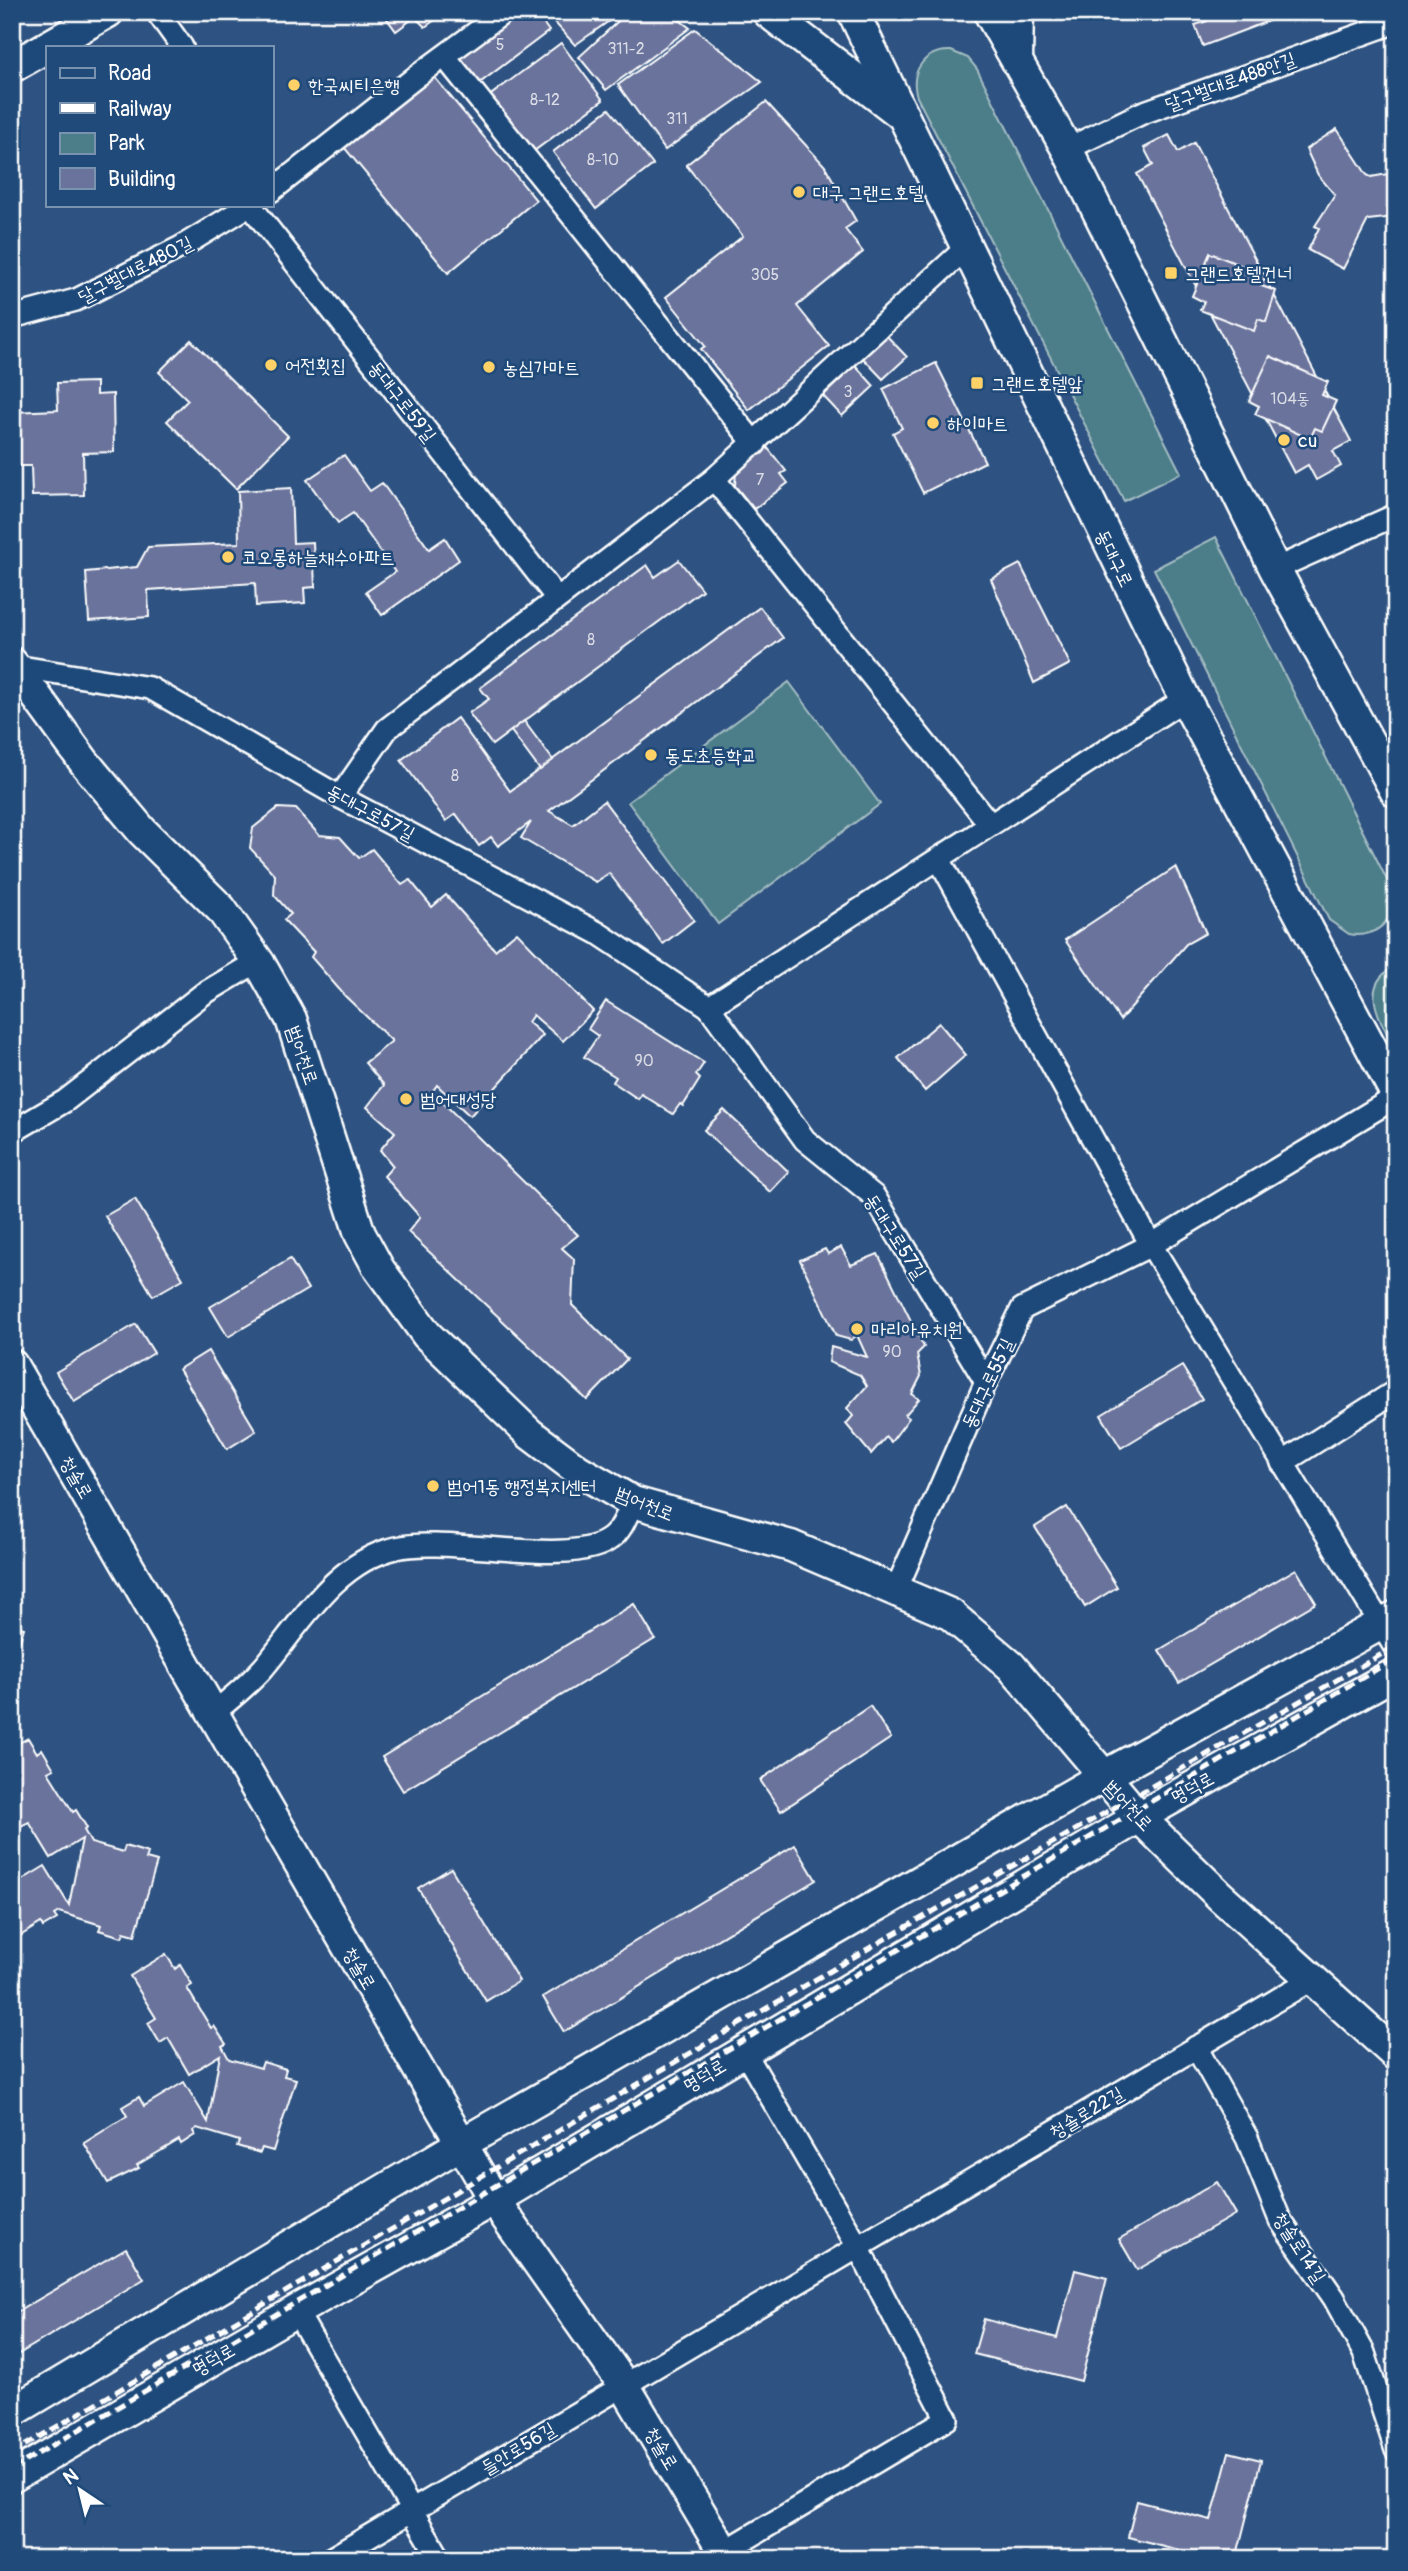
<svg xmlns="http://www.w3.org/2000/svg" width="1408" height="2571" font-family="Pangolin,'Poor Story',sans-serif">
  <style>
    .green { fill: #4c7e89; stroke: #a6bec4; stroke-width: 2 }
    .building { fill: #6a739b; stroke: #fff; stroke-width: 2 }
    .lines { fill: none; stroke-linecap: round; stroke-linejoin: round }
    .street-casing { stroke: #fff; stroke-width: 26 }
    .secondary-casing { stroke: #fff; stroke-width: 35 }
    .street { stroke: #1f4a7a; stroke-width: 21 }
    .secondary { stroke: #1f4a7a; stroke-width: 30 }
    .rail { stroke: #fff; stroke-width: 5; stroke-dasharray: 10 5; stroke-linecap: butt }
    .poi-dot { fill: #ffd166; stroke: #1f4a7a; stroke-width: 2.5 }
    .labels { text-anchor: middle; stroke-width: 5; stroke-linejoin: round; paint-order: stroke }
    .number-label { font-size: 16px; fill: #dadce6 }
    .street-label { font-size: 19px; fill: #fff; stroke: #1f4a7a }
    .poi-label { font-size: 19px; fill: #fff; stroke: #1f4a7a; text-anchor: start }
  </style>
  <rect width="100%" height="100%" fill="#2e5281"/>
  <filter id="ink" filterUnits="userSpaceOnUse"><feTurbulence type="fractalNoise" baseFrequency=".0143" numOctaves="2"/><feDisplacementMap in="SourceGraphic" scale="14" xChannelSelector="R" yChannelSelector="G"/><feConvolveMatrix kernelMatrix="1 2 1 2 8 2 1 2 1" color-interpolation-filters="sRGB"/></filter>
  <g filter="url(#ink)">
    <!-- green -->
    <g class="green">
      <path d="M 951,51 L 968,58 L 977,69 L 1181,473 L 1124,501 L 917,97 C 909,72 924,50 951,51 Z"/>
      <path d="M 1216,537 L 1390,886 C 1401,914 1379,940 1349,934 L 1329,920 L 1154,569 Z"/>
      <polygon points="789,682 880,804 718,924 628,802"/>
      <path d="M 1396,966 L 1396,1049 C 1381,1022 1356,985 1396,966 Z"/>
    </g>
    <!-- building -->
    <g class="building">
      <polygon points="382,12 446,12 425,27 415,17 396,31"/>
      <polygon points="511,12 535,12 549,31 473,88 450,57"/>
      <polygon points="603,12 609,21 575,45 546,13"/>
      <polygon points="606,12 620,12 610,19"/>
      <polygon points="628,12 669,12 690,28 606,90 579,57"/>
      <polygon points="1292,12 1203,46 1195,25 1207,21 1205,12"/>
      <polygon points="695,29 762,82 665,150 618,85"/>
      <polygon points="561,43 603,100 530,154 488,97"/>
      <polygon points="431,73 536,200 448,273 343,146"/>
      <polygon points="766,102 825,166 856,221 845,229 863,252 797,306 829,346 749,410 701,349 705,346 666,297 743,236 686,165"/>
      <polygon points="609,109 653,165 596,209 553,152"/>
      <polygon points="1337,129 1367,175 1371,177 1388,174 1389,180 1396,176 1396,221 1395,217 1368,220 1343,269 1308,250 1319,228 1315,226 1335,195 1318,175 1306,149"/>
      <polygon points="1169,135 1178,152 1194,143 1351,441 1333,451 1341,466 1316,480 1308,465 1294,473 1137,174 1153,165 1144,148"/>
      <polygon points="1210,253 1266,275 1261,286 1276,291 1266,322 1258,319 1254,331 1200,310 1204,302 1192,296"/>
      <polygon points="885,334 907,357 883,379 861,356"/>
      <polygon points="191,340 288,436 236,489 167,421 188,400 159,372"/>
      <polygon points="1270,356 1328,382 1322,395 1336,401 1322,431 1315,428 1310,439 1255,414 1259,406 1249,401"/>
      <polygon points="936,363 985,462 923,493 893,433 902,428 883,389"/>
      <polygon points="855,365 874,386 842,416 823,396"/>
      <polygon points="96,382 96,395 113,394 114,452 83,453 84,495 32,496 31,466 12,466 12,412 58,410 57,383"/>
      <polygon points="767,447 786,471 781,474 788,483 754,509 735,486 736,471"/>
      <polygon points="344,455 370,491 382,483 429,549 445,538 459,560 382,615 366,592 395,572 353,513 338,523 307,480"/>
      <polygon points="291,488 293,543 313,542 315,587 304,588 305,603 256,606 255,583 148,590 149,617 89,621 86,572 137,567 148,547 239,543 238,491"/>
      <polygon points="679,560 702,590 492,745 469,713 489,699 480,688 647,565 655,577"/>
      <polygon points="1020,564 1070,664 1034,683 991,579"/>
      <polygon points="760,607 783,638 549,811 573,825 604,801 694,920 663,944 609,873 596,882 521,838 531,822 498,846 491,837 479,846 456,814 446,821 401,760 457,718 510,791"/>
      <polygon points="524,721 553,760 540,770 511,731"/>
      <polygon points="278,808 296,809 319,835 340,837 359,858 372,849 402,885 410,880 432,907 446,895 495,950 517,932 593,1011 563,1041 533,1015 528,1022 543,1035 470,1116 437,1085 432,1092 578,1235 562,1248 574,1259 572,1305 627,1359 587,1400 408,1232 420,1217 384,1176 393,1166 380,1150 395,1132 367,1107 384,1085 365,1063 392,1041 345,996 311,957 314,952 284,920 291,914 274,895 275,875 250,848 253,828"/>
      <polygon points="1176,867 1206,933 1186,944 1120,1020 1065,940"/>
      <polygon points="606,1001 704,1063 696,1075 700,1079 683,1106 680,1104 673,1114 641,1094 638,1099 613,1082 616,1077 584,1057 598,1036 588,1029"/>
      <polygon points="939,1023 966,1055 925,1091 898,1058"/>
      <polygon points="724,1110 789,1172 770,1192 704,1130"/>
      <polygon points="135,1199 183,1279 153,1296 105,1216"/>
      <polygon points="841,1247 851,1265 878,1254 924,1347 917,1354 921,1376 912,1394 919,1399 905,1415 909,1418 891,1442 886,1437 871,1454 846,1424 853,1416 847,1408 867,1386 860,1375 829,1362 831,1347 867,1357 857,1335 851,1340 836,1336 800,1260 825,1249 828,1254"/>
      <polygon points="290,1259 308,1289 228,1337 210,1307"/>
      <polygon points="136,1324 154,1353 74,1402 56,1372"/>
      <polygon points="208,1351 256,1431 227,1449 179,1369"/>
      <polygon points="1182,1366 1202,1399 1121,1448 1101,1415"/>
      <polygon points="1067,1507 1117,1587 1085,1607 1035,1527"/>
      <polygon points="1296,1569 1316,1603 1179,1683 1159,1650"/>
      <polygon points="634,1604 655,1639 403,1791 382,1757"/>
      <polygon points="12,1618 12,1625 24,1628 12,1666"/>
      <polygon points="870,1706 891,1738 781,1811 760,1780"/>
      <polygon points="28,1738 37,1753 42,1749 54,1769 48,1772 73,1812 76,1810 87,1828 84,1830 91,1843 123,1852 125,1846 148,1853 146,1859 157,1862 135,1935 124,1932 122,1937 99,1930 101,1925 59,1912 54,1915 57,1919 43,1927 41,1923 12,1941 12,1886 45,1866 69,1905 82,1839 51,1858 29,1822 21,1826 12,1812 12,1805 18,1802 12,1793 12,1747"/>
      <polygon points="795,1845 816,1880 564,2032 543,1997"/>
      <polygon points="451,1868 519,1981 486,2001 418,1888"/>
      <polygon points="166,1954 175,1969 180,1965 192,1985 187,1988 211,2028 214,2026 226,2044 222,2046 229,2059 261,2068 263,2062 286,2069 284,2076 296,2079 273,2151 262,2148 260,2153 237,2146 239,2141 197,2128 193,2131 195,2135 181,2144 179,2140 137,2165 139,2168 108,2183 84,2143 127,2116 122,2107 139,2097 144,2106 184,2082 208,2122 220,2055 189,2074 168,2038 160,2043 148,2023 156,2018 130,1976"/>
      <polygon points="1217,2182 1236,2214 1137,2270 1119,2239"/>
      <polygon points="126,2248 144,2279 12,2358 12,2315"/>
      <polygon points="1075,2270 1107,2278 1081,2381 974,2354 984,2319 1057,2338"/>
      <polygon points="1229,2452 1261,2460 1236,2559 1215,2559 1128,2537 1137,2501 1211,2520"/>
    </g>
    <g class="lines">
      <defs>
        <g id="street">
          <polyline points="157,12 182,47"/>
          <polyline points="445,57 755,444"/>
          <polyline points="1067,149 1142,113 1396,22"/>
          <polyline points="271,191 417,76 504,12"/>
          <polyline points="250,205 556,597"/>
          <polyline points="12,317 76,300 181,247 250,205"/>
          <polyline points="714,479 989,823"/>
          <polyline points="1275,569 1396,515"/>
          <polyline points="15,666 150,688 340,797 598,933 709,1007 1185,699"/>
          <polyline points="340,797 387,729 714,479 966,248"/>
          <polyline points="939,859 1151,1245 1396,1649"/>
          <polyline points="709,1007 805,1140 874,1196 986,1382"/>
          <polyline points="12,1132 65,1101 203,994 258,961"/>
          <polyline points="1282,1463 1396,1391"/>
          <polyline points="896,1590 986,1382 1022,1309 1151,1245 1396,1097"/>
          <path d="M 213,1713 C 231,1699 248,1685 264,1667 C 301,1623 335,1562 396,1548 C 447,1535 573,1569 611,1538 C 622,1530 627,1515 633,1502"/>
          <polyline points="1196,2047 1247,2138 1280,2220 1334,2298 1364,2353 1396,2450"/>
          <polyline points="296,2311 440,2559"/>
          <polyline points="714,2558 947,2419 858,2247 744,2051"/>
          <polyline points="330,2559 1314,1978"/>
        </g>
        <g id="secondary">
          <polyline points="768,12 901,114"/>
          <polyline points="853,12 1185,699 1396,1094"/>
          <polyline points="989,12 1067,149 1275,569 1396,792"/>
          <polyline points="1017,60 1018,12"/>
          <polyline points="12,67 108,12"/>
          <polyline points="12,663 85,763 142,831 221,909 260,964 291,1019 360,1234 379,1269 427,1335 530,1434 578,1470 633,1502 791,1546 950,1614 1011,1666 1139,1817 1220,1896 1396,2055"/>
          <polyline points="12,1365 494,2200 624,2385 728,2559"/>
          <polyline points="12,2412 461,2144 1102,1777 1396,1616"/>
          <polyline points="12,2477 296,2311 494,2200 1139,1817 1396,1673"/>
        </g>
      </defs>
      <!-- street casing -->
      <use href="#street" class="street-casing"/>
      <!-- secondary casing -->
      <use href="#secondary" class="secondary-casing"/>
      <!-- street -->
      <use href="#street" class="street"/>
      <!-- secondary -->
      <use href="#secondary" class="secondary"/>
      <!-- rail -->
      <g class="rail">
        <polyline points="12,2453 845,1962 1396,1646"/>
        <polyline points="12,2469 1396,1658"/>
      </g>
    </g>
  </g>
  <!-- markers -->
  <g class="poi-dot">
    <circle cx="294" cy="85" r="7"/>
    <circle cx="799" cy="192" r="7"/>
    <rect x="1164" y="266" width="14" height="14" rx="3.5"/>
    <circle cx="271" cy="365" r="7"/>
    <circle cx="489" cy="367" r="7"/>
    <rect x="970" y="376" width="14" height="14" rx="3.5"/>
    <circle cx="933" cy="423" r="7"/>
    <circle cx="1284" cy="440" r="7"/>
    <circle cx="228" cy="557" r="7"/>
    <circle cx="651" cy="755" r="7"/>
    <circle cx="406" cy="1099" r="7"/>
    <circle cx="857" cy="1329" r="7"/>
    <circle cx="433" cy="1486" r="7"/>
  </g>
  <g class="labels">
    <!-- number labels -->
    <g class="number-label">
      <text x="500" y="50">5</text>
      <text x="626" y="54">311-2</text>
      <text x="545" y="105">8-12</text>
      <text x="677" y="124">311</text>
      <text x="603" y="165">8-10</text>
      <text x="765" y="280">305</text>
      <text x="848" y="397">3</text>
      <text x="1290" y="404">104동</text>
      <text x="760" y="485">7</text>
      <text x="591" y="645">8</text>
      <text x="455" y="781">8</text>
      <text x="644" y="1066">90</text>
      <text x="892" y="1357">90</text>
    </g>
    <!-- street labels -->
    <g class="street-label">
      <text transform="translate(1230 81) rotate(-20)" y="7">달구벌대로488안길</text>
      <text transform="translate(135 269) rotate(-27)" y="7">달구벌대로480길</text>
      <text transform="translate(403 401) rotate(52)" y="7">동대구로59길</text>
      <text transform="translate(1115 558) rotate(64)" y="7">동대구로</text>
      <text transform="translate(371 812) rotate(28)" y="7">동대구로57길</text>
      <text transform="translate(303 1055) rotate(71)" y="7">범어천로</text>
      <text transform="translate(896 1236) rotate(57)" y="7">동대구로57길</text>
      <text transform="translate(987 1383) rotate(-65)" y="7">동대구로55길</text>
      <text transform="translate(77 1477) rotate(60)" y="7">청솔로</text>
      <text transform="translate(645 1503) rotate(22)" y="7">범어천로</text>
      <text transform="translate(1192 1787) rotate(-29)" y="7">명덕로</text>
      <text transform="translate(1129 1805) rotate(47)" y="7">범어천로</text>
      <text transform="translate(360 1968) rotate(60)" y="7">청솔로</text>
      <text transform="translate(704 2075) rotate(-31)" y="7">명덕로</text>
      <text transform="translate(1086 2112) rotate(-31)" y="7">청솔로22길</text>
      <text transform="translate(1300 2247) rotate(57)" y="7">청솔로14길</text>
      <text transform="translate(213 2359) rotate(-30)" y="7">명덕로</text>
      <text transform="translate(518 2448) rotate(-31)" y="7">들안로56길</text>
      <text transform="translate(662 2448) rotate(59)" y="7">청솔로</text>
    </g>
    <!-- poi labels -->
    <g class="poi-label">
      <text x="308" y="92">한국씨티은행</text>
      <text x="813" y="199">대구 그랜드호텔</text>
      <text x="1185" y="280">그랜드호텔건너</text>
      <text x="285" y="372">어전횟집</text>
      <text x="503" y="374">농심가마트</text>
      <text x="991" y="390">그랜드호텔앞</text>
      <text x="947" y="430">하이마트</text>
      <text x="1298" y="447">cu</text>
      <text x="242" y="564">코오롱하늘채수아파트</text>
      <text x="665" y="762">동도초등학교</text>
      <text x="420" y="1106">범어대성당</text>
      <text x="871" y="1336">마리아유치원</text>
      <text x="447" y="1493">범어1동 행정복지센터</text>
    </g>
  </g>
  <!-- margin -->
  <rect width="1408" height="2571" fill="none" stroke="#1f4a7a" stroke-width="42"/>
  <rect x="21" y="21" width="1366" height="2529" fill="none" stroke="#fff" stroke-width="2.5" filter="url(#ink)"/>
  <!-- legend -->
  <rect x="46" y="46" width="228" height="161" fill="#1f4a7a" stroke="#7992af" stroke-width="2"/>
  <rect x="60" y="68" width="35" height="10" fill="#1f4a7a" stroke="#7992af" stroke-width="2"/>
  <text x="108" y="80" font-size="21" fill="#ffffff">Road</text>
  <rect x="60" y="103" width="35" height="10" fill="#ffffff" stroke="#7992af" stroke-width="2"/>
  <text x="108" y="116" font-size="21" fill="#ffffff">Railway</text>
  <rect x="60" y="133" width="35" height="21" fill="#4c7e89" stroke="#7992af" stroke-width="2"/>
  <text x="108" y="150" font-size="21" fill="#ffffff">Park</text>
  <rect x="60" y="168" width="35" height="21" fill="#6a739b" stroke="#7992af" stroke-width="2"/>
  <text x="108" y="186" font-size="21" fill="#ffffff">Building</text>
  <!-- north arrow -->
  <g transform="translate(80 2490) rotate(325)" stroke="#1f4a7a" stroke-width="5" paint-order="stroke">
  <path d="M0-5L12 26L0 18L-12 26Z" fill="#ffffff"/>
  <text y="-10" font-size="19" font-weight="bold" text-anchor="middle" fill="#ffffff">N</text>
  </g>
</svg>
